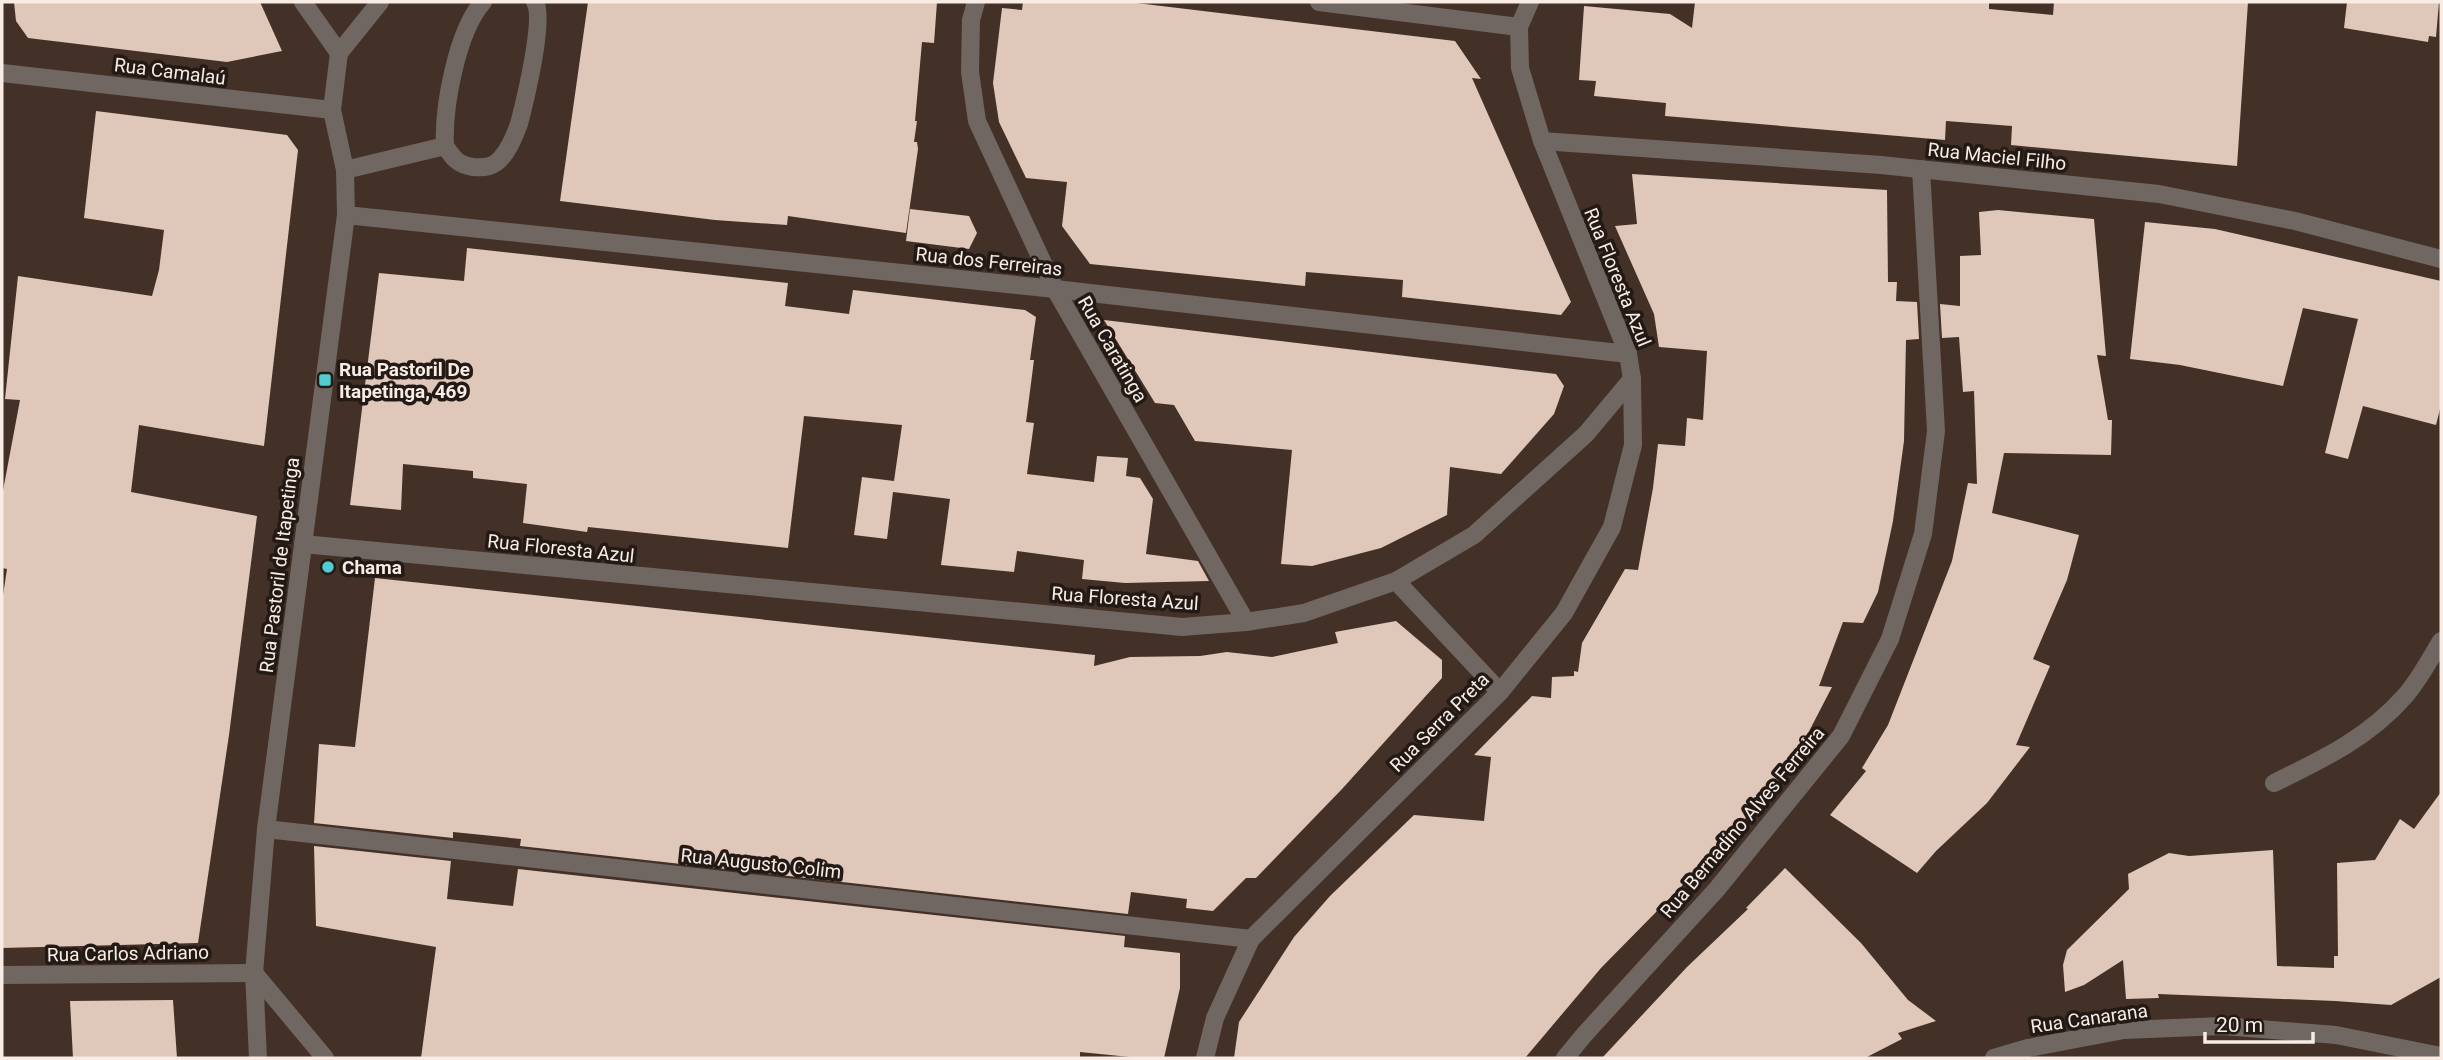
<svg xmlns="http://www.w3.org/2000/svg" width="2443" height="1060" font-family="Roboto,sans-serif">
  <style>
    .building { fill: #dfc7ba }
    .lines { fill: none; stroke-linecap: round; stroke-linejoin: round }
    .service { stroke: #706762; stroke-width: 18 }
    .minor { stroke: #706762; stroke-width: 18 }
    .poi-dot { fill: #51ccd1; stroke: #231a16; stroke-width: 2.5 }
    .labels { text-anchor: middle; stroke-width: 7; stroke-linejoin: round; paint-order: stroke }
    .street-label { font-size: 19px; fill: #f8ece5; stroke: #231a16 }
    .poi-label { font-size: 19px; font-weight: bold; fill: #f8ece5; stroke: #231a16; text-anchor: start }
  </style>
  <rect width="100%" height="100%" fill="#433026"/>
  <!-- building -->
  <g class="building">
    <polygon points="14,2 260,2 282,51 227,62 28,38 16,21"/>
    <polygon points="588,2 937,2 934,43 922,42 915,121 917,121 914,142 917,142 918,149 906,233 788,216 787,225 715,220 560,201"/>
    <polygon points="1023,2 1128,2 1455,41 1481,79 1472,78 1571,302 1561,315 1402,297 1403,280 1306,272 1305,286 1090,264 1062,226 1067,182 1026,178 999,122 993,83 1002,8 1022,10"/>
    <polygon points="1695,2 1989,2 1989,9 2053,15 2054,2 2248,2 2237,166 2011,145 2012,126 1946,121 1945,140 1665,116 1666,103 1594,96 1596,81 1579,80 1584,6 1670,14 1692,28"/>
    <polygon points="2347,2 2439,2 2436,37 2429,36 2428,42 2344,28"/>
    <polygon points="96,111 287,135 298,150 264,446 139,425 131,492 257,516 229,735 198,943 2,948 2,602 7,569 2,568 2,496 20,400 5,399 18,276 152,296 159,270 164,230 84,218"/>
    <polygon points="1632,174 1887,190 1888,282 1897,282 1896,301 1917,302 1919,339 1906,340 1904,441 1893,521 1878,592 1863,623 1843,622 1819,686 1832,687 1790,768 1724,843 1601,968 1525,1058 1234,1058 1239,1022 1294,937 1330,896 1414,815 1484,821 1491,757 1474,755 1532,696 1551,698 1552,677 1574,676 1574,671 1578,672 1582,643 1625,569 1638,570 1653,488 1658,444 1685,446 1687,418 1703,420 1707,351 1659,347 1654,314 1615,226 1637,224"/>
    <polygon points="910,209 969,216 977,233 969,249 906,241"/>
    <polygon points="1998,210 2094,219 2106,356 2097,355 2108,420 2112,420 2111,455 2004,453 1992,513 2079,535 2067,580 2033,659 2050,666 2016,745 2030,747 1987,803 1936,851 1917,873 1830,815 1866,771 1862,768 1888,725 1952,561 1968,483 1977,484 1974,391 1963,392 1959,337 1942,338 1940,304 1960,306 1960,256 1981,255 1979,212"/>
    <polygon points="2145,222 2215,229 2441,281 2441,405 2436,425 2363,406 2348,459 2325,453 2358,319 2303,308 2283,386 2180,365 2130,359"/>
    <polygon points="467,248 788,283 785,306 849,314 853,290 1025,310 1036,317 1030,360 1034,360 1026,422 1034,423 1027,474 1094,482 1097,456 1128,458 1126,476 1140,478 1153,499 1146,554 1198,561 1209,581 1125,583 1082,579 1084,560 1017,551 1014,572 941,565 950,499 893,492 887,539 854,535 862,477 894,481 902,425 804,416 788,548 588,527 587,532 523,523 527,484 473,478 473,471 403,464 401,510 350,505 379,273 464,281"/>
    <polygon points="1104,320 1556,374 1564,386 1554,414 1501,474 1450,467 1447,515 1381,548 1312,566 1281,564 1292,450 1195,441 1174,405 1155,403"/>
    <polygon points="375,578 1095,655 1094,666 1130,657 1200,656 1227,652 1272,657 1338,643 1335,632 1396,621 1442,660 1442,678 1343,788 1256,878 1246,878 1213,911 1186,908 1187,899 1131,892 1128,914 520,846 521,839 453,832 453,838 314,823 319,744 355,747"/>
    <polygon points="2441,792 2441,977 2391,1005 2335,1001 2158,994 2159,998 2126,999 2123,960 2084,985 2065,992 2063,965 2067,950 2129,889 2128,874 2169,853 2189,856 2273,850 2277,966 2334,968 2334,956 2338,956 2337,863 2375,860 2400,819 2414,829"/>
    <polygon points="314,846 451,861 447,899 513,906 518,869 1125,936 1124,947 1180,953 1180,988 1164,1058 1140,1058 1080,1052 1080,1058 421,1058 436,947 316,926"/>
    <polygon points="1785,868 1861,943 1908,1000 1936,1021 1898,1033 1902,1039 1865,1058 1602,1058 1687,967 1748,909 1746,908"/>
    <polygon points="173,1000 177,1058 73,1058 70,1001"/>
  </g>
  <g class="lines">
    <!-- service -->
    <g class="service">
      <path d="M 445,146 C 443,107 457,31 483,2"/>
      <path d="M 345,170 L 445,146 C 453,158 458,165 473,167 C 485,168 494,167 502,157 C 510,148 515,135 519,124 C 525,101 545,19 535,2"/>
      <path d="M 2274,783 C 2323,759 2368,738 2405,696 C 2419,680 2430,659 2441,641"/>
    </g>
    <!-- minor -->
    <g class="minor">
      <polyline points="303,2 339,53"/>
      <polyline points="976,2 971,20 970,72 977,121 1055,289 1246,622"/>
      <polyline points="1319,2 1519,27"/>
      <polyline points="339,53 380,2"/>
      <polyline points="2,73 332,110"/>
      <polyline points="1542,141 1881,165 2159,194 2295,221 2441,259"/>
      <polyline points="346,215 1055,289 1628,354"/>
      <polyline points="303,544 1182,627 1246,622 1304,613 1396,581 1474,535 1586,434 1632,379"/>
      <polyline points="1396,581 1500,692"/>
      <polyline points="266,829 1251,939"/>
      <polyline points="254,973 325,1058"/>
      <polyline points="2,975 254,973"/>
      <polyline points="258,1058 254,973 266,829 346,215 345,170 332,110 339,53"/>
      <polyline points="1205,1058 1215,1018 1251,939 1500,692 1564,613 1612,527 1633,445 1632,379 1628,354 1542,141 1520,68 1519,27 1530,2"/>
      <polyline points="1565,1058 1584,1035 1717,889 1841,736 1890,639 1923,534 1936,431 1921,169"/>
      <polyline points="1994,1058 2028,1048 2124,1030 2223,1026 2336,1035 2441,1056"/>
    </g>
  </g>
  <!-- markers -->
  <g class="poi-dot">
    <rect x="318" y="373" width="14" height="14" rx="3.5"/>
    <circle cx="328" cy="567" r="7"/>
  </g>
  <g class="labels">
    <!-- street labels -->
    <g class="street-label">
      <text transform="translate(170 71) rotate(7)" y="7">Rua Camalaú</text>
      <text transform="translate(1997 156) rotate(6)" y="7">Rua Maciel Filho</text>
      <text transform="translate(989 261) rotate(6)" y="7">Rua dos Ferreiras</text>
      <text transform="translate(1618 277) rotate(68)" y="7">Rua Floresta Azul</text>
      <text transform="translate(1113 349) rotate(60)" y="7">Rua Caratinga</text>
      <text transform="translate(561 548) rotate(6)" y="7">Rua Floresta Azul</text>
      <text transform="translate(279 565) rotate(-83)" y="7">Rua Pastoril de Itapetinga</text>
      <text transform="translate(1125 598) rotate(4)" y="7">Rua Floresta Azul</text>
      <text transform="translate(1439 722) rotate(-45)" y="7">Rua Serra Preta</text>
      <text transform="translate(1742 822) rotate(-50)" y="7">Rua Bernadino Alves Ferreira</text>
      <text transform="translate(761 863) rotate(6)" y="7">Rua Augusto Colim</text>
      <text transform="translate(128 953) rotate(-1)" y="7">Rua Carlos Adriano</text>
      <text transform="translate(2089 1018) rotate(-8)" y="7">Rua Canarana</text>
    </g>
    <!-- poi labels -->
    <g class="poi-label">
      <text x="339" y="376">Rua Pastoril De<tspan x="339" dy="22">Itapetinga, 469</tspan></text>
      <text x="342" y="574">Chama</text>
    </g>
  </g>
  <!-- border -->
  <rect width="2443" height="1060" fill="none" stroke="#f8ece5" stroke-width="7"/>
  <!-- scale -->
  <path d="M2205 1032v10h108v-10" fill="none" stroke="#f8ece5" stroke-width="3.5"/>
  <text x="2216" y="1032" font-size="21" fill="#f8ece5" stroke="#231a16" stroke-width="5" paint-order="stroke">20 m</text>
</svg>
